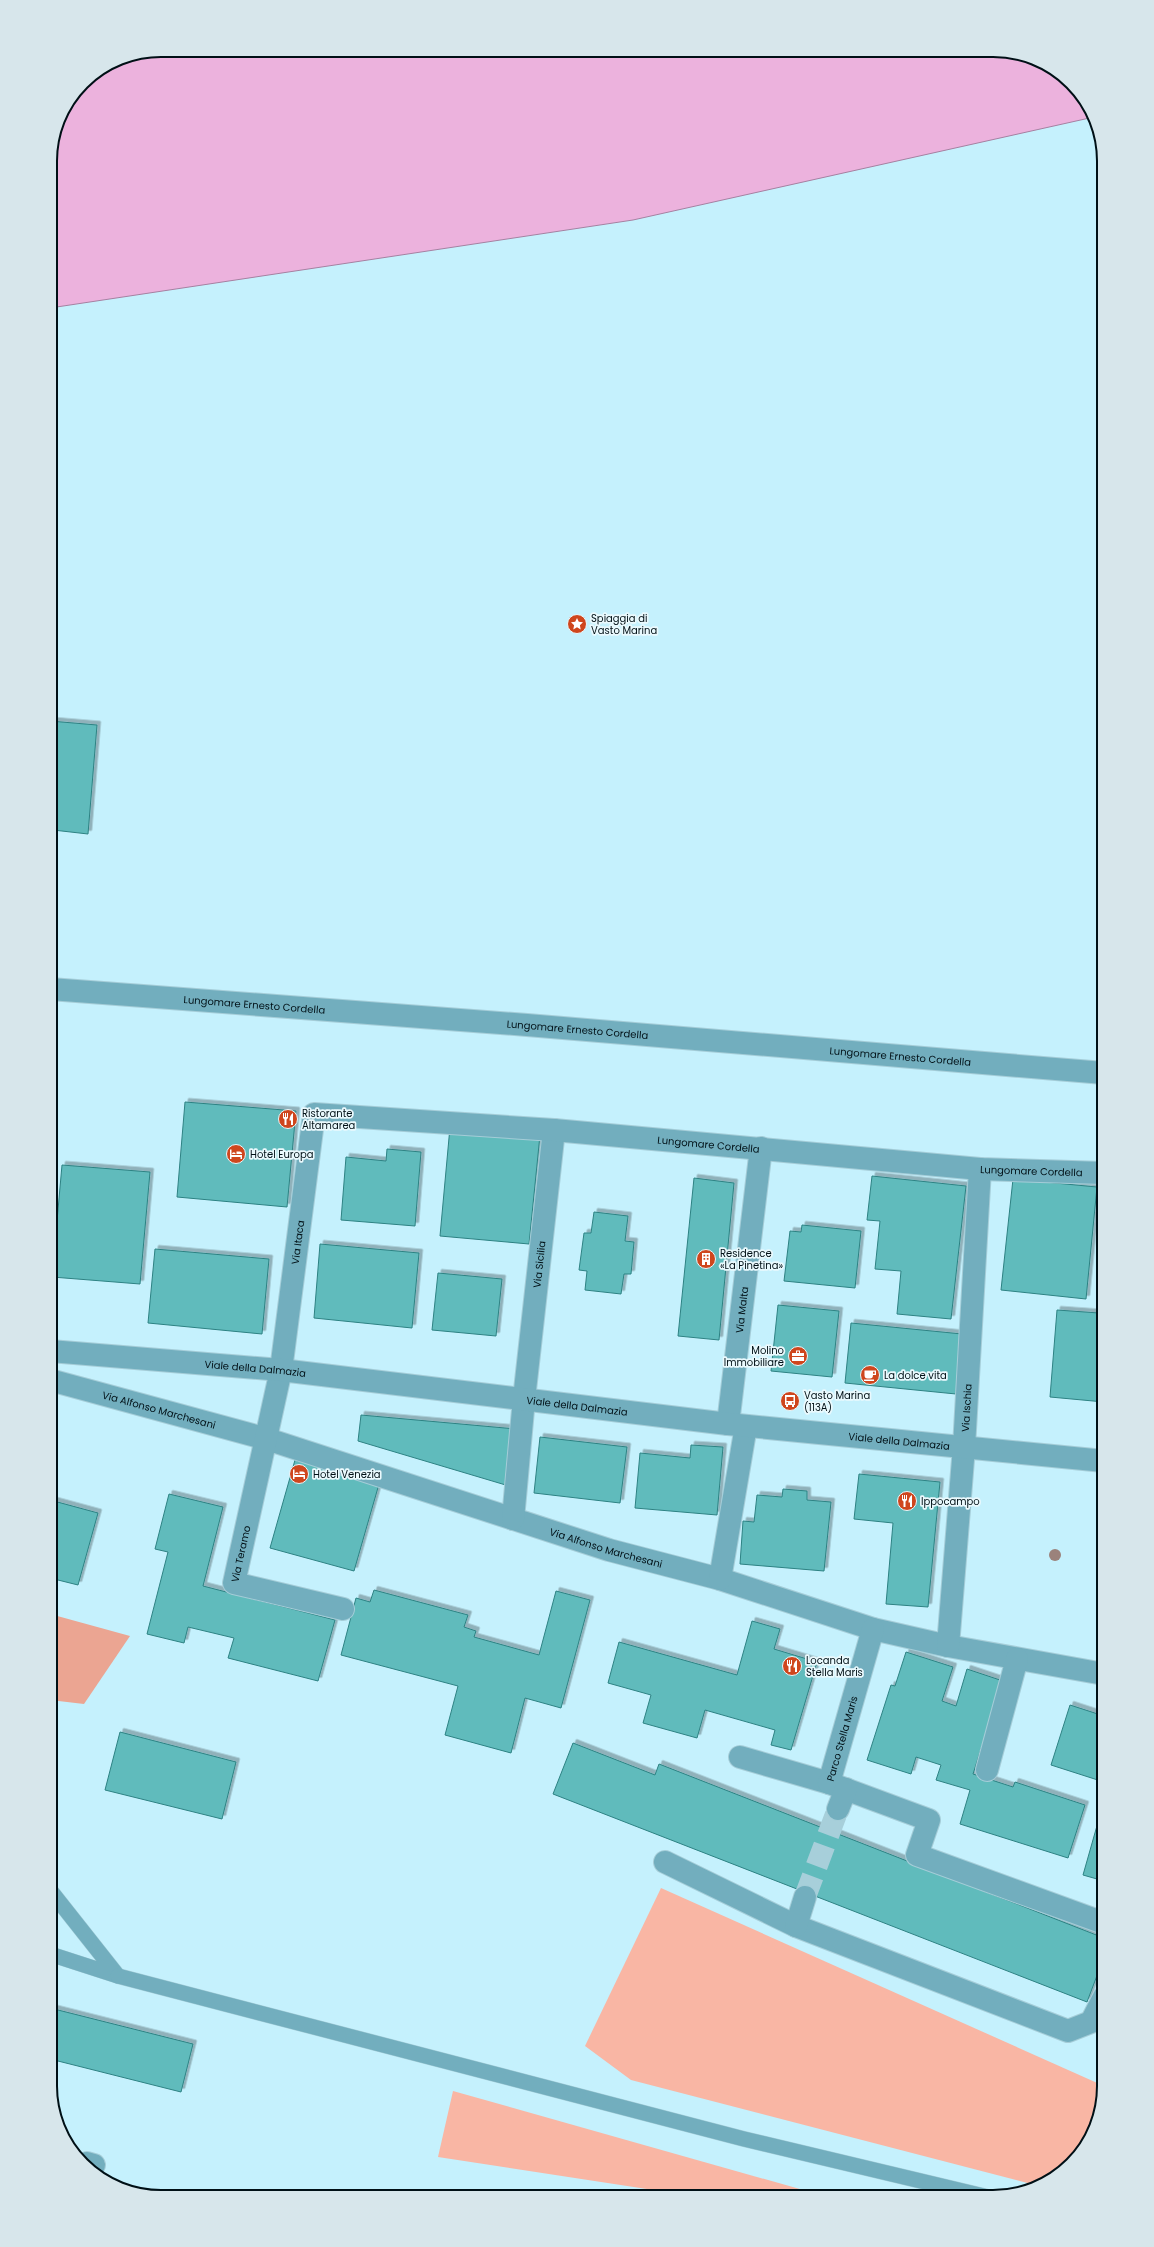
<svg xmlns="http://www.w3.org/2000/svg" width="1154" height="2247" font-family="Poppins,sans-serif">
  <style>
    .green { fill: #f9b6a4 }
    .forest { fill: #eba592 }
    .water { fill: #ecb2dd; stroke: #a581a1 }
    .building { fill: #60bbbc; stroke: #2d8283; filter: url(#shadow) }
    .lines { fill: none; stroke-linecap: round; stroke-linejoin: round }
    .minor-tunnel { stroke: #a7cfda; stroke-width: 22; stroke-dasharray: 22 11; stroke-linecap: butt }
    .service-casing { stroke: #a5cdd8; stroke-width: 16 }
    .pedestrian-casing { stroke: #a5cdd8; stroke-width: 24 }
    .minor-casing { stroke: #a5cdd8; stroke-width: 24 }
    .tertiary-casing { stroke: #a5cdd8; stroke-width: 24 }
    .service { stroke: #72aebe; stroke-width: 15 }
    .pedestrian { stroke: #72aebe; stroke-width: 22 }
    .minor { stroke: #72aebe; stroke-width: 22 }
    .tertiary { stroke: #72aebe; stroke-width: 22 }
    .tree { fill: #9b827b }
    .labels { text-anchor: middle; stroke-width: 3.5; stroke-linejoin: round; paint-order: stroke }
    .poi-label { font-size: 10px; fill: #001016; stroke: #eaf9fd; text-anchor: start }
    .street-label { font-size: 10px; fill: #001016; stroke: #eaf9fd }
    .rim { fill: none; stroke: #001016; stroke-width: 2 }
  </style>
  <defs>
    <filter id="shadow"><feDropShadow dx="3.5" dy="-3.5" stdDeviation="0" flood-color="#0004"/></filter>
  </defs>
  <rect width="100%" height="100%" fill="#c5f1fd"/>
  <!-- green -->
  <g class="green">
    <polygon points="661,1888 1104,2086 1085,2148 1039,2186 631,2080 585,2046"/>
    <polygon points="453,2091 828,2197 699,2197 438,2157"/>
  </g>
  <!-- forest -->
  <polygon class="forest" points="50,1614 130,1636 84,1704 50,1700"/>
  <!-- water -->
  <polygon class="water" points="161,50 1000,50 1060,73 1094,117 633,220 50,308 50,154 59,118 83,82 119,58"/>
  <!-- building -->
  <g class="building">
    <polygon points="50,721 97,725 88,834 53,830 50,866"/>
    <polygon points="185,1102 296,1111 287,1207 177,1197"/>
    <polygon points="450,1127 540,1135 529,1244 440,1236"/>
    <polygon points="387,1149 421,1152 415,1226 341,1220 346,1157 386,1161"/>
    <polygon points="62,1165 150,1172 140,1284 52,1277"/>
    <polygon points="872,1176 966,1186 951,1319 897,1314 901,1271 875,1269 880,1221 867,1220"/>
    <polygon points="694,1178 734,1183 719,1340 678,1336"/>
    <polygon points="1013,1179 1097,1187 1086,1299 1001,1290"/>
    <polygon points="594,1212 628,1216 625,1241 634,1242 631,1274 624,1274 621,1294 585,1290 587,1271 579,1270 584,1233 591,1233"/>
    <polygon points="802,1225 861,1231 855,1288 784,1281 790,1231 801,1232"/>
    <polygon points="320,1244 419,1253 412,1328 314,1318"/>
    <polygon points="155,1249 269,1259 262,1334 148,1323"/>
    <polygon points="438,1273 502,1279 496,1336 432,1330"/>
    <polygon points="778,1305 839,1311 832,1377 771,1371"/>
    <polygon points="1099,1309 1104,1310 1104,1402 1050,1397 1057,1310 1099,1313"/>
    <polygon points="851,1323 962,1334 956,1394 845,1383"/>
    <polygon points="361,1415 516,1429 509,1486 358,1441"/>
    <polygon points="540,1437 627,1447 620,1503 534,1493"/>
    <polygon points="691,1445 723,1447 717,1515 635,1508 640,1453 690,1458"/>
    <polygon points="295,1460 379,1484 354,1571 270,1548"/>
    <polygon points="859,1474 940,1482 928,1607 886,1604 893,1523 854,1519"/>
    <polygon points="783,1489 807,1491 807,1500 831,1502 824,1571 740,1564 743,1521 754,1522 757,1495 782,1497"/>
    <polygon points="169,1494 223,1507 203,1586 335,1620 318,1681 228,1658 234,1638 188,1627 184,1643 147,1634 168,1552 155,1549"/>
    <polygon points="50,1500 98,1513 78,1585 50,1578"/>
    <polygon points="374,1590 468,1615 464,1627 476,1631 474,1637 539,1655 556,1591 590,1600 561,1708 525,1698 511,1753 445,1735 458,1686 341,1655 356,1598 370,1602"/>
    <polygon points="752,1621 780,1629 774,1649 817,1662 791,1750 771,1745 775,1730 705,1710 697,1738 643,1723 651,1695 608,1683 619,1642 737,1675"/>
    <polygon points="906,1652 953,1667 942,1701 956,1706 967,1669 1003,1681 973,1774 1013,1787 1015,1782 1085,1805 1068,1858 960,1824 970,1790 936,1780 941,1765 916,1757 911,1774 867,1760 891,1685 895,1686"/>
    <polygon points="1070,1705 1104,1716 1104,1782 1051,1765"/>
    <polygon points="120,1732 236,1762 222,1819 105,1790"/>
    <polygon points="573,1743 655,1775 659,1764 1104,1938 1104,1957 1087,2002 553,1794"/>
    <polygon points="1104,1801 1104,1881 1083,1875"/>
    <polygon points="54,2009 193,2044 181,2092 50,2059 50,2024"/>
  </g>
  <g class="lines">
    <!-- minor-tunnel -->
    <polyline class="minor-tunnel" points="805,1897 838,1809"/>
    <defs>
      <g id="service">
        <polyline points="50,1954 118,1976 50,1890"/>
        <polyline points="118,1976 744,2139 988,2197"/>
      </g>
      <g id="pedestrian">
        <path id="s1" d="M 50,989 L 527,1025 L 1104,1073"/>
      </g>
      <g id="minor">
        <path id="s2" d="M 50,1380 L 267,1439 L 609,1550 L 720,1579 L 873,1629 L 948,1646 L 1104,1674"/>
        <path id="s3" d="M 728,1424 L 761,1148"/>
        <path id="s4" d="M 513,1519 L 524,1399 L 554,1130"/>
        <polyline points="720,1579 746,1426"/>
        <path id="s5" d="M 343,1609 L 234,1583 L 281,1370 L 314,1114 L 554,1130 L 980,1169 L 1104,1173"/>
        <path id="s6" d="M 948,1646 L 964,1447 L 980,1169"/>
        <path id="s7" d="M 740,1757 L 829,1783 L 873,1629"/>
        <polyline points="987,1770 1017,1659"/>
        <polyline points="829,1783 929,1820 917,1855 1104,1923"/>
        <polyline points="838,1809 846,1789"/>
        <polyline points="665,1862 796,1926 1068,2031 1091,2022 1104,1997"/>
        <polyline points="796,1926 805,1897"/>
        <polyline points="87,2163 94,2165"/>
      </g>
      <g id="tertiary">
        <path id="s8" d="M 50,1351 L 281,1370 L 728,1424 L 1104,1461"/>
      </g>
    </defs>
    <!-- service casing -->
    <use href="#service" class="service-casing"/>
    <!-- pedestrian casing -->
    <use href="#pedestrian" class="pedestrian-casing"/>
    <!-- minor casing -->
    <use href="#minor" class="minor-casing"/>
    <!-- tertiary casing -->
    <use href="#tertiary" class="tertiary-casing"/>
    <!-- service -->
    <use href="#service" class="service"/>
    <!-- pedestrian -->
    <use href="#pedestrian" class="pedestrian"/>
    <!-- minor -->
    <use href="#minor" class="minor"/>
    <!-- tertiary -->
    <use href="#tertiary" class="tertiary"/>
  </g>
  <!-- trees -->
  <circle class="tree" cx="1055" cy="1555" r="6"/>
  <!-- icons -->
  <defs>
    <symbol id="sight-disc" viewBox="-11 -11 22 22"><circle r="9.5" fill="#cf461d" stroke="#eaf9fd"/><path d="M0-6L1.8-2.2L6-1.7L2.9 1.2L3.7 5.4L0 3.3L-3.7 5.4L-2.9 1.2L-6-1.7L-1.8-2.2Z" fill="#fff"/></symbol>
    <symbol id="restaurant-disc" viewBox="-11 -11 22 22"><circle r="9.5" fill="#cf461d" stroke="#eaf9fd"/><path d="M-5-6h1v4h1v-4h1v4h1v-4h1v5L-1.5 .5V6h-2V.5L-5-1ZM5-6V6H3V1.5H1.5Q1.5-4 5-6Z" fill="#fff"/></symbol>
    <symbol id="hotel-disc" viewBox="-11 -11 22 22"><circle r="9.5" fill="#cf461d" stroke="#eaf9fd"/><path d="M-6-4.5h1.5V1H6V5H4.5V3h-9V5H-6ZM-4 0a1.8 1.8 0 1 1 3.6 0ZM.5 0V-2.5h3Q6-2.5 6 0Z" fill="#fff"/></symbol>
    <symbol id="building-disc" viewBox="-11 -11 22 22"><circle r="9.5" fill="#cf461d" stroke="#eaf9fd"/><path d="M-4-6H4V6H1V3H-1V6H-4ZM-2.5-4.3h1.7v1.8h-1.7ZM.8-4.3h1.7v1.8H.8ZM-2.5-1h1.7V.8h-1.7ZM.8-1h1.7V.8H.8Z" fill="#fff"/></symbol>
    <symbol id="office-disc" viewBox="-11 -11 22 22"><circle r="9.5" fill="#cf461d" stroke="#eaf9fd"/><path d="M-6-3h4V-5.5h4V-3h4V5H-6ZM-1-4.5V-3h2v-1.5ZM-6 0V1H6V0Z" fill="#fff"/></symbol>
    <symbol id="cafe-disc" viewBox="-11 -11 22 22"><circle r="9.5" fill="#cf461d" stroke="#eaf9fd"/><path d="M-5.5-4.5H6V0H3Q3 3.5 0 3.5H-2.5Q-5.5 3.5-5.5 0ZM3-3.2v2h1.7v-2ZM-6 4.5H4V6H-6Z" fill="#fff"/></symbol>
    <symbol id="bus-disc" viewBox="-11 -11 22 22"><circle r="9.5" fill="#cf461d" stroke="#eaf9fd"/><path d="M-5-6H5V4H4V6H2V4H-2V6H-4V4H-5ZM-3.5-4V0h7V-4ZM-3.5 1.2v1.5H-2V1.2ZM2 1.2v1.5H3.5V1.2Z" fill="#fff"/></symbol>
  </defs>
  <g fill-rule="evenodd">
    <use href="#sight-disc" x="566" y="613" width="22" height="22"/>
    <use href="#restaurant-disc" x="277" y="1108" width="22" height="22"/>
    <use href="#hotel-disc" x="225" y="1143" width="22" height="22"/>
    <use href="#building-disc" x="695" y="1248" width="22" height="22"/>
    <use href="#office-disc" x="787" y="1345" width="22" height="22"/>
    <use href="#cafe-disc" x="859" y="1364" width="22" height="22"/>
    <use href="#bus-disc" x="779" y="1390" width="22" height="22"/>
    <use href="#hotel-disc" x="288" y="1463" width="22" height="22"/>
    <use href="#restaurant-disc" x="896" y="1490" width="22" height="22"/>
    <use href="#restaurant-disc" x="781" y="1655" width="22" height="22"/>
  </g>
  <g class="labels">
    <!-- poi labels -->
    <g class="poi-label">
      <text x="591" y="622">Spiaggia di<tspan x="591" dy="12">Vasto Marina</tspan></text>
      <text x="302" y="1117">Ristorante<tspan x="302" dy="12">Altamarea</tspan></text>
      <text x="250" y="1158">Hotel Europa</text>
      <text x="720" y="1257">Residence<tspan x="720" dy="12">«La Pinetina»</tspan></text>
      <text x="784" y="1354" text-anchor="end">Molino<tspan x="784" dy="12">Immobiliare</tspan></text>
      <text x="884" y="1379">La dolce vita</text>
      <text x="804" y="1399">Vasto Marina<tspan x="804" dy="12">(113A)</tspan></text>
      <text x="313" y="1478">Hotel Venezia</text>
      <text x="921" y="1505">Ippocampo</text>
      <text x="806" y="1664">Locanda<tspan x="806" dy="12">Stella Maris</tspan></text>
    </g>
    <!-- street labels -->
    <g class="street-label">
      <text dy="4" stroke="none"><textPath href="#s1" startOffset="205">Lungomare Ernesto Cordella</textPath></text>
      <text dy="4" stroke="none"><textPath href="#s1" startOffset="529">Lungomare Ernesto Cordella</textPath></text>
      <text dy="4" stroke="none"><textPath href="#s1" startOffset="853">Lungomare Ernesto Cordella</textPath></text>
      <text dy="4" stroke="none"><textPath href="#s5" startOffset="984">Lungomare Cordella</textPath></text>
      <text dy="4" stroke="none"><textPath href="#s5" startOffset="1308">Lungomare Cordella</textPath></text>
      <text dy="4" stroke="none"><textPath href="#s5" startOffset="459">Via Itaca</textPath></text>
      <text dy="4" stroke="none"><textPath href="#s4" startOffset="256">Via Sicilia</textPath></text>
      <text dy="4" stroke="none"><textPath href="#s3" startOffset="115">Via Malta</textPath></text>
      <text dy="4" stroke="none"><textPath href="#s8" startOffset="206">Viale della Dalmazia</textPath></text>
      <text dy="4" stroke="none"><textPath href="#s8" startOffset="530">Viale della Dalmazia</textPath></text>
      <text dy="4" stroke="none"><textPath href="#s6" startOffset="239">Via Ischia</textPath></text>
      <text dy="4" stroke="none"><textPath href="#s2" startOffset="113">Via Alfonso Marchesani</textPath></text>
      <text dy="4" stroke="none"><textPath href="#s8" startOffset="854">Viale della Dalmazia</textPath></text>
      <text dy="4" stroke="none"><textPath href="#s2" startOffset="581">Via Alfonso Marchesani</textPath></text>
      <text dy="4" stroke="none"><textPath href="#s5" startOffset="142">Via Teramo</textPath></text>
      <text dy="4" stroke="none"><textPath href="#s7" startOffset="139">Parco Stella Maris</textPath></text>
    </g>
  </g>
  <!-- crop -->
  <path d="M0 0H1154V2247H0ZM161 57H993A104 104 0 0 1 1097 161V2086A104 104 0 0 1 993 2190H161A104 104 0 0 1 57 2086V161A104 104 0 0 1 161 57Z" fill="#d7e6eb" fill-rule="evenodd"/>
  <path class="rim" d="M161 57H993A104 104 0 0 1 1097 161V2086A104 104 0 0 1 993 2190H161A104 104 0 0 1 57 2086V161A104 104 0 0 1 161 57Z"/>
</svg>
